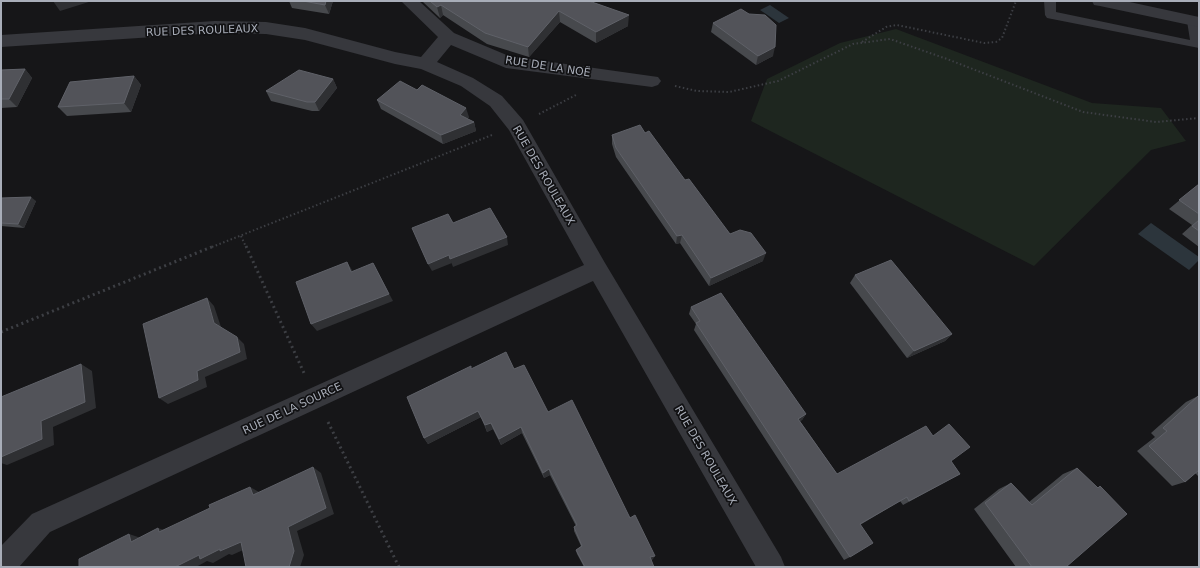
<svg xmlns="http://www.w3.org/2000/svg" width="1200" height="568" font-family="'DejaVu Sans',sans-serif">
  <style>
    .green { fill: #1e261f }
    .water { fill: #2c353c }
    .lines { fill: none; stroke-linecap: round; stroke-linejoin: round }
    .path-far1 { stroke: #3d3f44; stroke-width: 2; stroke-dasharray: 1.5 2.5; stroke-linecap: butt }
    .path { stroke: #3d3f44; stroke-width: 3; stroke-dasharray: 2 3.5; stroke-linecap: butt }
    .service { fill: #37383d; fill-rule: evenodd }
    .minor { fill: #37383d; fill-rule: evenodd }
    .wall { fill: #47494d }
    .shaded-wall { fill: #2f3033 }
    .building { fill: #525359; stroke: #5f6168 }
    .labels { text-anchor: middle; stroke-width: 3.5; stroke-linejoin: round; paint-order: stroke }
    .street-label { font-size: 11px; fill: #a8adb8; stroke: #111113 }
  </style>
  <rect width="100%" height="100%" fill="#161618"/>
  <!-- green -->
  <polygon class="green" points="896,29 1092,103 1161,108 1186,141 1151,150 1034,266 751,121 767,79 840,43"/>
  <!-- water -->
  <g class="water">
    <polygon points="770,5 789,18 779,23 760,10"/>
    <polygon points="1151,223 1199,257 1199,260 1189,270 1138,234"/>
  </g>
  <g class="lines">
    <!-- path-far1 -->
    <g class="path-far1">
      <polyline points="862,42 886,27 897,25 984,43 996,42 1002,38 1016,1"/>
      <polyline points="675,86 697,91 729,92 778,81 853,44 890,39 947,59 1083,112 1156,122 1199,118"/>
      <polyline points="539,114 576,95"/>
      <polyline points="241,236 246,247"/>
      <polyline points="212,247 492,135"/>
    </g>
    <!-- path -->
    <g class="path">
      <polyline points="246,246 304,373"/>
      <polyline points="1,332 214,246"/>
      <polyline points="328,422 399,567"/>
    </g>
    <!-- service -->
    <polygon class="service" points="1044,1 1056,1 1056,12 1190,40 1187,21 1189,18 1197,18 1199,23 1199,48 1047,18 1045,15"/>
    <!-- minor -->
    <g class="minor">
      <polygon points="401,1 419,1 454,33 509,56 658,77 661,81 658,85 652,87 506,68 451,45 437,62 473,78 502,96 523,120 605,263 781,557 785,567 756,567 593,281 50,532 19,567 1,567 1,546 32,514 584,265 509,130 490,106 461,86 421,69 395,64 305,40 266,34 215,33 1,47 1,35 215,21 266,22 305,28 395,52 421,57 438,37"/>
      <polygon points="1092,1 1125,1 1199,17 1199,27 1100,6 1094,5"/>
    </g>
  </g>
  <!-- wall -->
  <g class="wall">
    <polygon points="289,1 333,1 329,14 292,8"/>
    <polygon points="422,1 589,1 628,26 596,43 560,22 529,57 487,44 443,15 440,18 423,2"/>
    <polygon points="713,23 773,56 756,65 711,32"/>
    <polygon points="25,69 32,78 17,107 1,108 1,70"/>
    <polygon points="134,76 141,85 131,112 67,116 58,107"/>
    <polygon points="333,79 337,88 319,111 312,111 271,101 266,91"/>
    <polygon points="377,100 469,117 467,119 474,122 476,131 443,144 381,109"/>
    <polygon points="645,133 730,234 763,261 709,286 680,243 676,244 616,157 612,144 612,135"/>
    <polygon points="1199,184 1199,247 1182,234 1192,225 1169,209"/>
    <polygon points="1,198 36,201 24,228 1,226"/>
    <polygon points="855,275 952,334 945,341 907,358 850,283"/>
    <polygon points="691,307 806,414 802,420 800,421 837,474 951,461 960,474 903,505 900,501 860,525 850,557 844,560 694,330 696,324 689,314"/>
    <polygon points="472,369 514,369 630,518 653,559 651,560 654,567 584,567 577,554 576,550 581,546 574,531 574,527 576,526 550,475 544,478 522,433 501,445 493,429 487,432 481,417 428,444 424,438"/>
    <polygon points="1198,396 1199,397 1199,477 1195,473 1185,482 1172,486 1137,451 1155,437 1151,433 1186,402"/>
    <polygon points="1077,468 1097,488 1100,486 1066,567 1016,567 974,509 999,489 1011,483 1029,502 1063,474"/>
  </g>
  <!-- shaded-wall -->
  <g class="shaded-wall">
    <polygon points="53,1 92,1 60,11"/>
    <polygon points="326,1 333,1 329,14 325,5"/>
    <polygon points="441,5 443,15 440,18 437,7"/>
    <polygon points="559,11 560,22 529,57 528,47"/>
    <polygon points="629,15 628,26 596,43 596,32"/>
    <polygon points="775,47 773,56 756,65 758,56"/>
    <polygon points="25,69 32,78 17,107 9,99"/>
    <polygon points="134,76 141,85 131,112 124,103"/>
    <polygon points="333,79 337,88 319,111 315,102"/>
    <polygon points="466,108 469,117 462,124 460,115"/>
    <polygon points="474,122 476,131 443,144 441,135"/>
    <polygon points="31,197 36,201 24,228 18,224"/>
    <polygon points="682,235 680,243 676,244 677,236"/>
    <polygon points="507,237 508,245 453,267 450,259"/>
    <polygon points="766,253 763,261 709,286 711,278"/>
    <polygon points="449,255 452,263 432,271 428,264"/>
    <polygon points="347,262 352,270 356,280 351,272"/>
    <polygon points="373,263 393,301 317,331 311,324"/>
    <polygon points="207,298 214,306 222,330 214,323"/>
    <polygon points="952,334 945,341 907,358 914,351"/>
    <polygon points="237,337 244,344 247,359 205,377 207,387 168,404 159,398 197,371"/>
    <polygon points="81,364 92,371 96,408 53,427 54,445 7,465 1,463 1,457 41,421"/>
    <polygon points="478,411 481,417 428,444 424,438"/>
    <polygon points="806,414 802,420 794,424 798,419"/>
    <polygon points="491,423 493,429 487,432 485,425"/>
    <polygon points="521,427 522,433 501,445 499,439"/>
    <polygon points="313,467 321,473 334,514 297,531 304,555 300,567 289,567 288,527"/>
    <polygon points="549,469 550,475 544,478 543,473"/>
    <polygon points="250,487 261,493 253,495"/>
    <polygon points="158,528 172,533 159,532"/>
    <polygon points="129,534 144,539 131,542"/>
    <polygon points="241,542 252,546 232,555 229,554 213,563 207,561 196,567 175,567 199,555 220,549"/>
    <polygon points="655,556 653,559 648,561 650,557"/>
  </g>
  <!-- building -->
  <g class="building">
    <polygon points="303,1 326,1 325,5"/>
    <polygon points="430,1 589,1 629,15 596,32 559,11 528,47 485,33 441,5 437,7"/>
    <polygon points="741,9 749,14 765,15 776,25 775,47 758,56 713,23"/>
    <polygon points="25,69 9,99 1,99 1,70"/>
    <polygon points="299,70 333,79 315,102 307,102 266,91"/>
    <polygon points="134,76 124,103 58,107 70,82"/>
    <polygon points="400,81 417,90 422,85 466,108 460,115 474,122 441,135 377,100"/>
    <polygon points="640,125 645,133 649,131 685,180 689,179 730,234 740,230 751,233 766,253 711,278 682,235 677,236 616,148 612,135"/>
    <polygon points="1199,184 1199,214 1179,200"/>
    <polygon points="31,197 18,224 1,223 1,198"/>
    <polygon points="490,208 507,237 450,259 449,255 428,264 412,228 448,214 453,223"/>
    <polygon points="1199,220 1199,231 1192,226"/>
    <polygon points="891,260 952,334 914,351 855,275"/>
    <polygon points="347,262 351,272 373,263 389,294 311,324 296,282"/>
    <polygon points="721,293 806,414 798,419 837,474 926,426 933,436 949,424 970,447 951,461 960,474 909,501 907,497 860,524 873,543 850,557 696,323 700,321 691,307"/>
    <polygon points="207,298 214,323 237,337 240,352 197,371 198,380 159,398 143,324"/>
    <polygon points="506,352 514,369 524,365 548,412 572,400 630,518 635,515 655,556 650,557 654,567 585,567 576,550 582,546 574,527 577,525 549,469 543,473 521,427 499,439 491,423 485,425 478,411 424,438 407,397 471,366 471,369"/>
    <polygon points="81,364 85,402 41,421 42,439 1,457 1,397"/>
    <polygon points="1198,396 1199,397 1199,470 1185,482 1149,446 1167,431 1163,428"/>
    <polygon points="313,467 326,508 288,527 294,551 289,567 246,567 241,542 220,551 220,549 200,559 199,555 175,567 79,567 79,559 129,534 131,542 158,528 159,532 210,508 209,505 250,487 253,495"/>
    <polygon points="1077,468 1098,488 1100,486 1127,514 1066,567 1063,567 1062,566 1061,567 1032,567 985,503 1011,483 1032,505"/>
  </g>
  <g class="labels">
    <!-- street labels -->
    <g class="street-label">
      <text transform="translate(202 30) rotate(-2)" y="4">RUE DES ROULEAUX</text>
      <text transform="translate(548 66) rotate(9)" y="4">RUE DE LA NOË</text>
      <text transform="translate(544 175) rotate(60)" y="4">RUE DES ROULEAUX</text>
      <text transform="translate(292 408) rotate(-25)" y="4">RUE DE LA SOURCE</text>
      <text transform="translate(706 455) rotate(60)" y="4">RUE DES ROULEAUX</text>
    </g>
  </g>
  <!-- border -->
  <rect width="1200" height="568" fill="none" stroke="#a8adb8" stroke-width="4"/>
</svg>
